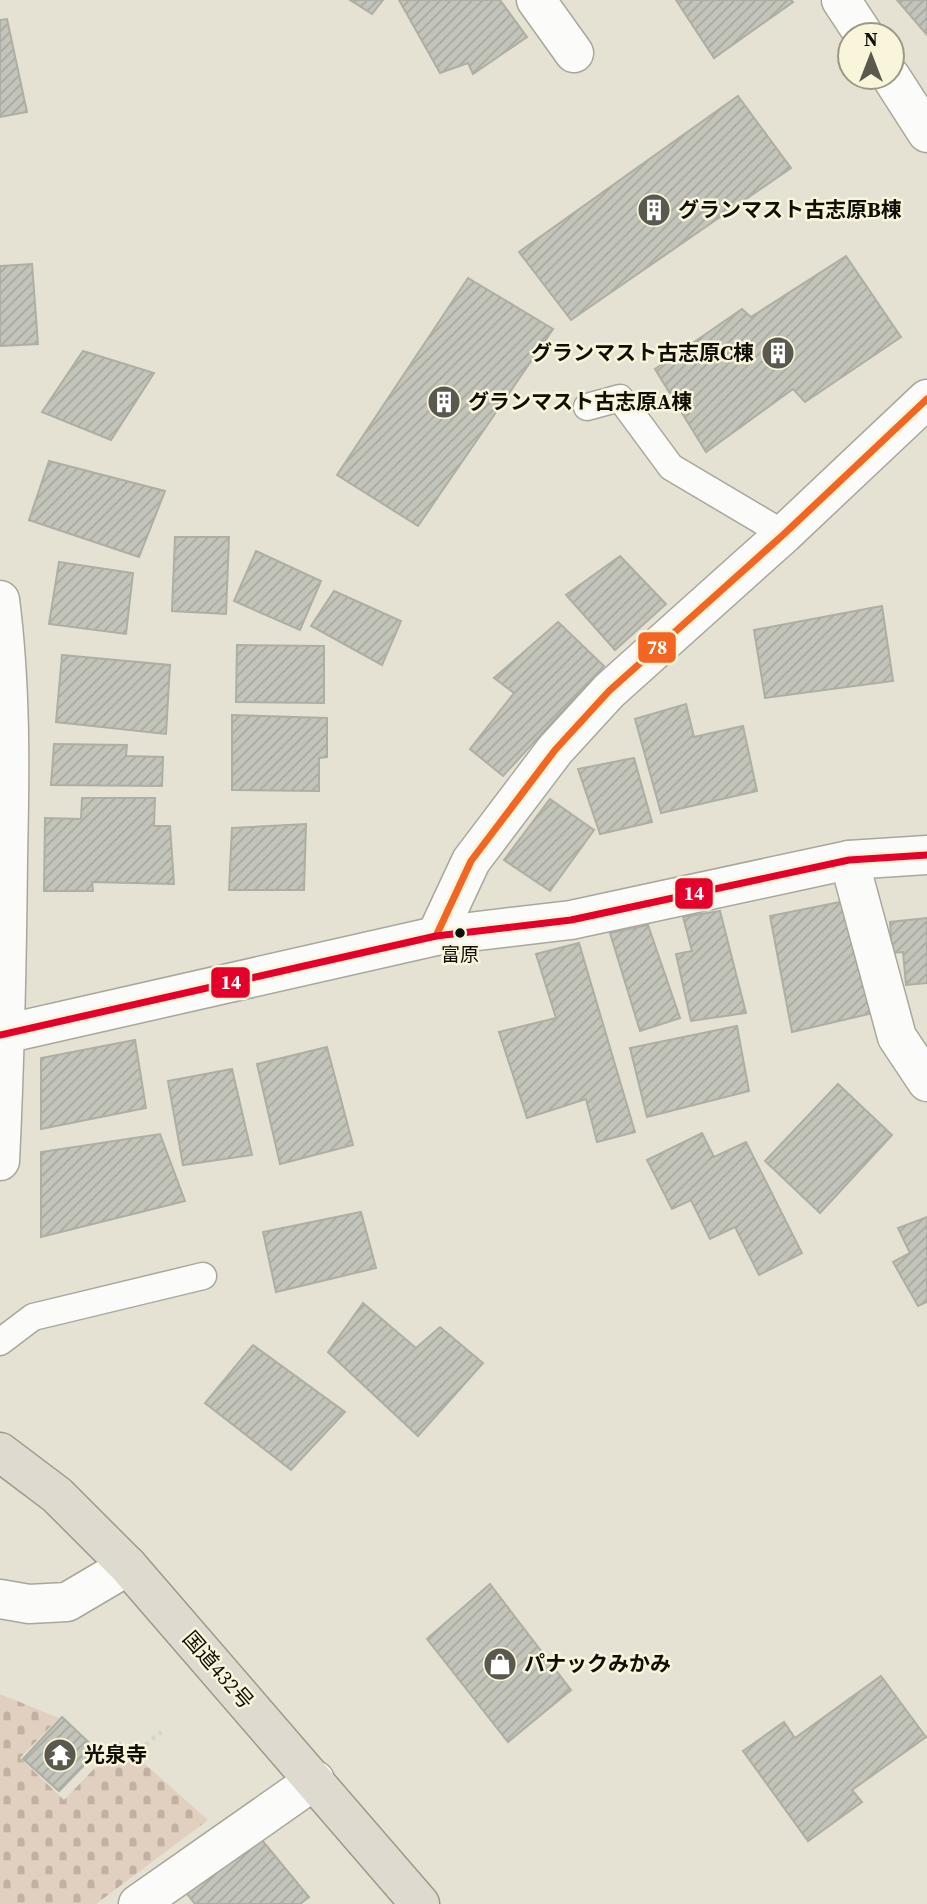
<svg xmlns="http://www.w3.org/2000/svg" width="927" height="1904" font-family="'Source Serif 4','Noto Sans JP',serif">
  <style>
    .cemetery { fill: url(#cemetery-stones) }
    .building { fill: url(#building-hatch); stroke: #aeaea4; stroke-width: 2 }
    .lines { fill: none; stroke-linecap: round; stroke-linejoin: round }
    .service-casing { stroke: #a9a79c; stroke-width: 29 }
    .minor-casing { stroke: #a9a79c; stroke-width: 41 }
    .trunk-casing { stroke: #9f9886; stroke-width: 41 }
    .path { stroke: #d4d4d0; stroke-width: 4.5; stroke-dasharray: 3.5 5; stroke-linecap: butt }
    .service { stroke: #fbfbf9; stroke-width: 26 }
    .minor { stroke: #fbfbf9; stroke-width: 38 }
    .trunk { stroke: #dedad0; stroke-width: 38 }
    .bus-1-casing { stroke: #f8f5db; stroke-width: 12 }
    .bus-2-casing { stroke: #f8f5db; stroke-width: 12 }
    .bus-1 { stroke: #f26522; stroke-width: 7 }
    .bus-2 { stroke: #e4002b; stroke-width: 7 }
    .bus-dot { fill: #100f07; stroke: #f8f5db; stroke-width: 2.5 }
    .labels { text-anchor: middle; stroke-width: 5; stroke-linejoin: round; paint-order: stroke }
    .bus-label { font-size: 19px; fill: #100f07; stroke: #f8f5db }
    .poi-label { font-size: 21px; font-weight: bold; fill: #100f07; stroke: #f8f5db; text-anchor: start }
    .street-label { font-size: 21px; fill: #100f07; stroke: #f8f5db }
    .line-badge { stroke: #f8f5db; stroke-width: 2.5 }
    .badge-label { font-size: 19px; text-anchor: middle; font-weight: bold; fill: #fff }
  </style>
  <defs>
    <pattern id="cemetery-stones" width="16" height="16" patternUnits="userSpaceOnUse" patternTransform="scale(1.75)"><rect width="16" height="16" fill="#e1cfbf"/><path d="M2 7V4a2 2 0 0 1 4 0v3zM10 15v-3a2 2 0 0 1 4 0v3z" fill="#c0b1a3"/></pattern>
    <pattern id="building-hatch" width="6" height="6" patternUnits="userSpaceOnUse" patternTransform="scale(1.75)"><rect width="6" height="6" fill="#c4c5ba"/><path d="M-1 1l2-2M0 6l6-6M5 7l2-2" fill="none" stroke="#a7a89e"/></pattern>
  </defs>
  <rect width="100%" height="100%" fill="#e5e2d4"/>
  <!-- cemetery -->
  <polygon class="cemetery" points="0,1694 59,1718 20,1758 64,1800 120,1742 208,1820 96,1904 0,1904"/>
  <!-- building -->
  <g class="building">
    <polygon points="350,0 383,0 372,14"/>
    <polygon points="399,0 500,0 527,37 473,74 468,63 440,73"/>
    <polygon points="676,0 791,0 793,2 714,58"/>
    <polygon points="897,0 927,0 927,35"/>
    <polygon points="7,19 27,112 0,117 0,20"/>
    <polygon points="738,96 791,168 571,320 519,252"/>
    <polygon points="846,256 901,337 805,402 793,389 706,452 655,369 742,309 751,317"/>
    <polygon points="32,264 38,344 0,346 0,266"/>
    <polygon points="468,278 553,329 418,526 337,475"/>
    <polygon points="83,351 154,373 111,440 42,412"/>
    <polygon points="49,461 165,491 139,557 29,520"/>
    <polygon points="175,537 229,537 226,614 172,611"/>
    <polygon points="256,551 321,581 300,630 234,601"/>
    <polygon points="620,556 666,604 615,650 566,595"/>
    <polygon points="59,562 133,573 126,634 49,624"/>
    <polygon points="334,591 401,621 382,665 311,626"/>
    <polygon points="882,606 893,681 765,698 754,630"/>
    <polygon points="558,622 604,666 503,776 470,749 514,693 494,678"/>
    <polygon points="237,645 324,646 324,703 236,702"/>
    <polygon points="62,655 170,665 166,734 56,722"/>
    <polygon points="686,704 694,737 743,726 757,791 661,813 635,719"/>
    <polygon points="232,715 327,718 327,757 319,758 319,791 232,790"/>
    <polygon points="54,744 127,745 126,756 163,757 162,786 51,785"/>
    <polygon points="634,758 652,822 600,834 578,769"/>
    <polygon points="82,798 155,798 154,826 170,826 174,884 92,882 93,891 44,891 45,818 81,819"/>
    <polygon points="550,799 594,830 550,891 504,860"/>
    <polygon points="306,824 304,890 229,890 232,828"/>
    <polygon points="845,901 873,1013 792,1032 770,916"/>
    <polygon points="720,911 746,1013 691,1021 676,954 692,951 683,917"/>
    <polygon points="927,918 927,983 906,985 903,952 892,953 890,922"/>
    <polygon points="648,925 680,1018 640,1031 610,933"/>
    <polygon points="579,943 635,1132 597,1142 586,1099 527,1118 499,1032 556,1018 536,954"/>
    <polygon points="737,1026 749,1091 647,1117 630,1048"/>
    <polygon points="135,1040 146,1108 41,1129 41,1058"/>
    <polygon points="327,1047 353,1145 280,1164 257,1064"/>
    <polygon points="232,1069 252,1155 183,1165 168,1081"/>
    <polygon points="838,1084 892,1135 820,1213 765,1161"/>
    <polygon points="702,1133 714,1157 746,1142 802,1253 759,1275 735,1227 710,1239 691,1200 672,1209 647,1160"/>
    <polygon points="160,1134 185,1201 41,1237 41,1152"/>
    <polygon points="361,1212 376,1268 276,1292 263,1232"/>
    <polygon points="927,1217 927,1302 918,1306 893,1262 910,1253 898,1228"/>
    <polygon points="363,1303 416,1348 440,1327 483,1363 418,1436 328,1352"/>
    <polygon points="253,1345 345,1412 291,1470 205,1403"/>
    <polygon points="490,1584 571,1690 508,1742 427,1639"/>
    <polygon points="881,1676 926,1737 852,1790 862,1802 808,1841 743,1751 784,1722 795,1738"/>
    <polygon points="62,1717 98,1751 59,1791 23,1759"/>
    <polygon points="261,1839 309,1897 300,1904 195,1904 185,1891"/>
  </g>
  <g class="lines">
    <defs>
      <g id="service">
        <polyline points="587,407 620,398 671,467 784,534"/>
        <polyline points="0,1342 33,1317 203,1276"/>
      </g>
      <g id="minor">
        <polyline points="536,0 574,53"/>
        <polyline points="841,0 864,35"/>
        <polyline points="891,77 927,133"/>
        <path d="M 0,600 C 11,685 10,771 8,856 C 7,958 5,1059 0,1161"/>
        <polyline points="849,860 897,1037 927,1082"/>
        <polyline points="436,936 471,861 555,750 609,691 784,534 927,399"/>
        <polyline points="0,1035 436,936 571,920 849,860 927,855"/>
        <polyline points="0,1599 29,1604 67,1602 128,1566"/>
        <polyline points="138,1904 315,1780"/>
      </g>
      <polyline id="trunk" points="0,1452 57,1495 128,1566 420,1904"/>
    </defs>
    <!-- service casing -->
    <use href="#service" class="service-casing"/>
    <!-- minor casing -->
    <use href="#minor" class="minor-casing"/>
    <!-- trunk casing -->
    <use href="#trunk" class="trunk-casing"/>
    <!-- path -->
    <polyline class="path" points="139,1750 165,1729"/>
    <!-- service -->
    <use href="#service" class="service"/>
    <!-- minor -->
    <use href="#minor" class="minor"/>
    <!-- trunk -->
    <use href="#trunk" class="trunk"/>
    <defs>
      <polyline id="bus-1" points="436,936 471,861 555,750 609,691 784,534 927,399"/>
      <polyline id="bus-2" points="0,1035 436,936 571,920 849,860 927,855"/>
    </defs>
    <!-- bus-1 casing -->
    <use href="#bus-1" class="bus-1-casing"/>
    <!-- bus-2 casing -->
    <use href="#bus-2" class="bus-2-casing"/>
    <!-- bus-1 -->
    <use href="#bus-1" class="bus-1"/>
    <!-- bus-2 -->
    <use href="#bus-2" class="bus-2"/>
  </g>
  <!-- icons -->
  <defs>
    <symbol id="building-disc" viewBox="-11 -11 22 22"><circle r="9.5" fill="#5b594f" stroke="#f8f5db"/><path d="M-4-6H4V6H1V3H-1V6H-4ZM-2.5-4.3h1.7v1.8h-1.7ZM.8-4.3h1.7v1.8H.8ZM-2.5-1h1.7V.8h-1.7ZM.8-1h1.7V.8H.8Z" fill="#fff"/></symbol>
    <symbol id="shop-disc" viewBox="-11 -11 22 22"><circle r="9.5" fill="#5b594f" stroke="#f8f5db"/><path d="M-5-2.5h2.3a2.7 3.5 0 0 1 5.4 0H5L5.5 6h-11ZM-1.5-2.5h3a1.5 2.3 0 0 0-3 0Z" fill="#fff"/></symbol>
    <symbol id="temple-disc" viewBox="-11 -11 22 22"><circle r="9.5" fill="#5b594f" stroke="#f8f5db"/><path d="M0-6L5-2H3V0L6.5 2.5H4V6H1.5V3h-3V6H-4V2.5H-6.5L-3 0V-2H-5Z" fill="#fff"/></symbol>
  </defs>
  <g fill-rule="evenodd">
    <use href="#building-disc" x="635" y="191" width="38" height="38"/>
    <use href="#building-disc" x="759" y="334" width="38" height="38"/>
    <use href="#building-disc" x="425" y="383" width="38" height="38"/>
    <use href="#shop-disc" x="481" y="1645" width="38" height="38"/>
    <use href="#temple-disc" x="41" y="1736" width="38" height="38"/>
  </g>
  <!-- markers -->
  <circle class="bus-dot" cx="460" cy="933" r="6"/>
  <g class="labels">
    <!-- bus labels -->
    <g class="bus-label">
      <text x="460" y="961">富原</text>
    </g>
    <!-- poi labels -->
    <g class="poi-label">
      <text x="678" y="217">グランマスト古志原B棟</text>
      <text x="754" y="360" text-anchor="end">グランマスト古志原C棟</text>
      <text x="468" y="409">グランマスト古志原A棟</text>
      <text x="524" y="1671">パナックみかみ</text>
      <text x="84" y="1762">光泉寺</text>
    </g>
    <!-- street labels -->
    <g class="street-label">
      <text transform="translate(218 1670) rotate(49)" y="7">国道432号</text>
    </g>
  </g>
  <g class="line-badge">
    <rect x="637" y="631" width="40" height="33" rx="7" fill="#f26522"/>
    <rect x="674" y="877" width="40" height="33" rx="7" fill="#e4002b"/>
    <rect x="210" y="966" width="41" height="33" rx="7" fill="#e4002b"/>
  </g>
  <g class="badge-label">
    <text x="657" y="654">78</text>
    <text x="694" y="900">14</text>
    <text x="231" y="989">14</text>
  </g>
  <!-- north arrow -->
  <g transform="translate(871 56)"><circle r="33" fill="#f8f5db" stroke="#9b9986" stroke-width="2"/>
  <path d="M0-5L12 26L0 18L-12 26Z" fill="#5b594f"/>
  <text y="-10" font-size="19" font-weight="bold" text-anchor="middle" fill="#100f07">N</text>
  </g>
</svg>
